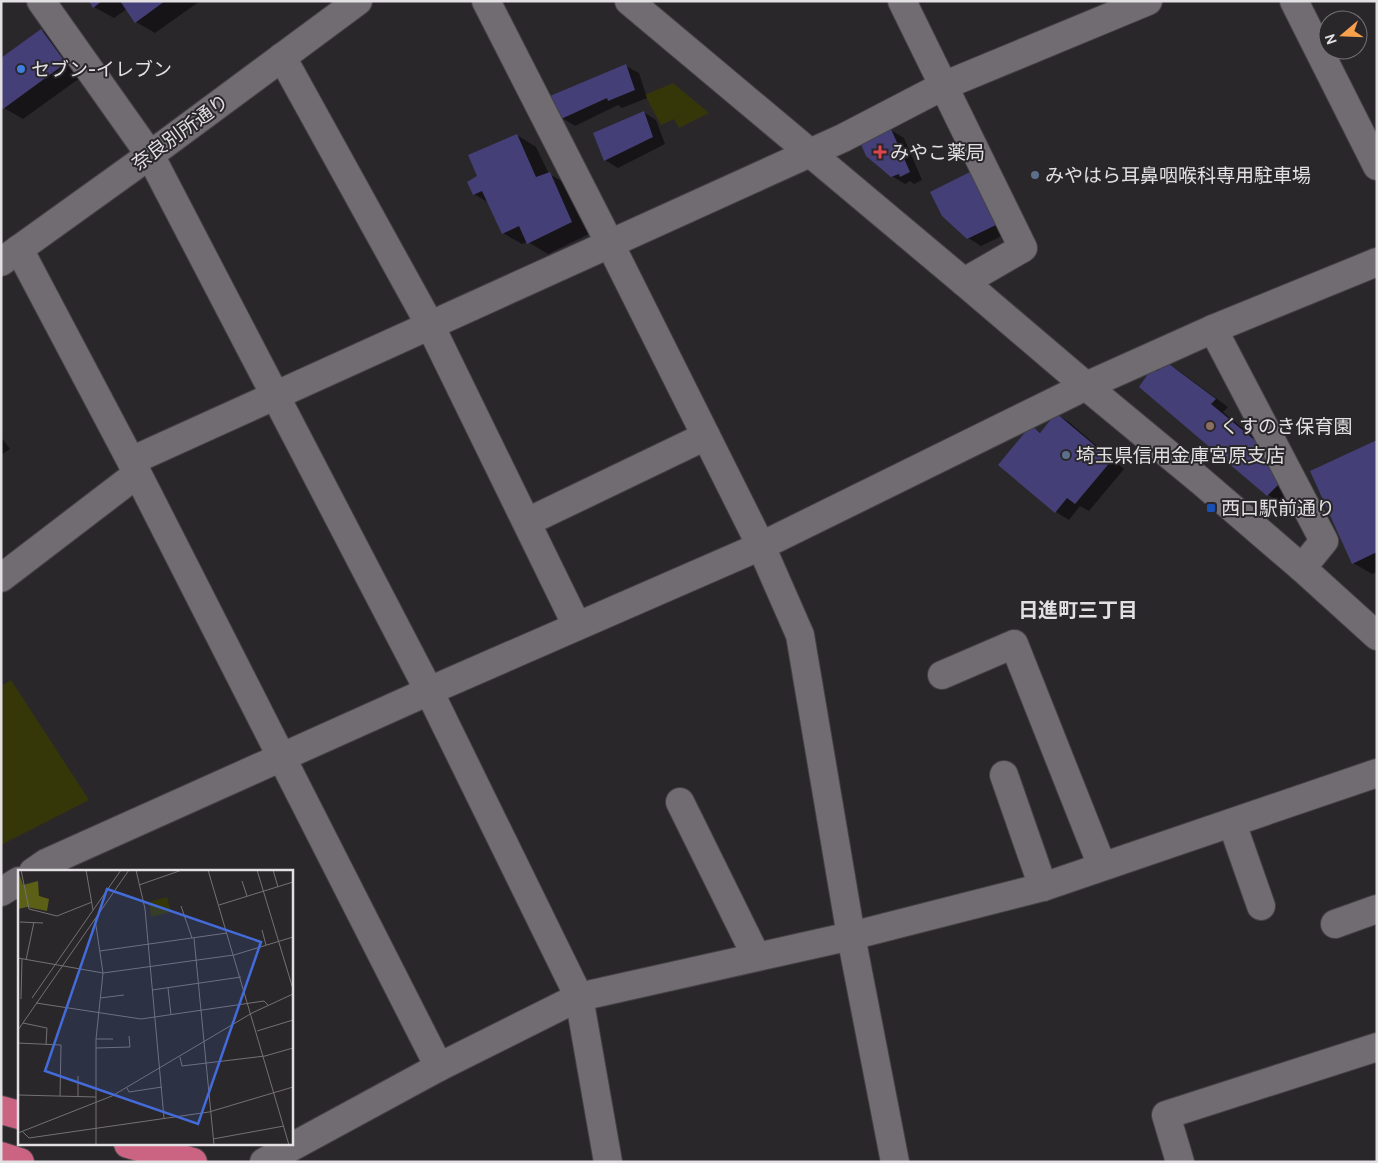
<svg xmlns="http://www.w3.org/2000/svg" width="1378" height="1163" font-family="Cabin,'Noto Sans JP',sans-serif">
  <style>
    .green { fill: #353709 }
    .shadow { fill: #0007 }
    .building { fill: #443f77 }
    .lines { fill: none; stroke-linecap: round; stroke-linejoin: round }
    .minor-casing { stroke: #454245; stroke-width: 30 }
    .tertiary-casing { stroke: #454245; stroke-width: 30 }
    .trunk-casing { stroke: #454245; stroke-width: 30 }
    .minor { stroke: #706c71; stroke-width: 28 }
    .tertiary { stroke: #706c71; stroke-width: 28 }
    .trunk { stroke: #cb6382; stroke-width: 28 }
    .shop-dot { fill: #3f7fe0; stroke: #2a272b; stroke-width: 2 }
    .health-dot { fill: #e0444e; stroke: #2a272b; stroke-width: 2 }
    .service-dot { fill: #5c6f8a; stroke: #2a272b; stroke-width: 2 }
    .education-dot { fill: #8d6e63; stroke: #2a272b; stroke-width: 2 }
    .transit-dot { fill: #1a4fb4; stroke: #2a272b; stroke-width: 2 }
    .labels { text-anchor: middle; stroke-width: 4; stroke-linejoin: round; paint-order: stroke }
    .poi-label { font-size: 19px; fill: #e2e0e2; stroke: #2a272b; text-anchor: start }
    .street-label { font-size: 19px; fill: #e2e0e2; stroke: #2a272b }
    .neighbourhood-label { font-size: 20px; font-weight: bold; fill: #e2e0e2; stroke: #2a272b }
    .inset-road { fill: none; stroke: #747174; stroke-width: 1 }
    .view { fill: #446bda; fill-opacity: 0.15; stroke: #446bda; stroke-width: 2.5 }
    .inset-edge { fill: none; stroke: #e2e0e2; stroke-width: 2.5 }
  </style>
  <rect width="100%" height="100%" fill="#2a272b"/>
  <!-- green -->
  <g class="green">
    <polygon points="673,83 709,113 679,128 674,119 661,125 645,95"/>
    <polygon points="11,680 89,800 1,845 1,686"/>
  </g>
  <!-- shadow -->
  <g class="shadow">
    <polygon points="90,1 200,1 155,33 136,22 127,9 114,18 94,7"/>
    <polygon points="41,30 60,42 84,75 23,119 4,108"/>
    <polygon points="626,66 639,73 647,98 622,108 618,105 575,126 562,118"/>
    <polygon points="643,112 656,120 665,144 618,168 605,160"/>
    <polygon points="891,130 904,138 922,180 914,184 910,181 905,184 892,176"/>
    <polygon points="517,135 536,147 549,174 569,185 591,233 548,254 528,242 522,244 503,233 489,203 474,194 479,177"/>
    <polygon points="931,192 1010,232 981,246 968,238"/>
    <polygon points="1165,363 1178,370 1228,407 1223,412 1276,456 1292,492 1281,503 1268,495 1140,387 1159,373"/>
    <polygon points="1057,415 1069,422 1124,469 1089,511 1080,506 1069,520 1056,512 1000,465 1031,427 1042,433"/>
    <polygon points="1,437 10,449 1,455"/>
    <polygon points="1377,442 1377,572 1372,574 1353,563"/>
  </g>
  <!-- building -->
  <g class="building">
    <polygon points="89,1 102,1 93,8"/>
    <polygon points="120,1 165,1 135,23"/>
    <polygon points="41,29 66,63 3,109 1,107 1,58"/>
    <polygon points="626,64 635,90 608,101 607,98 561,119 550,96"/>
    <polygon points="644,111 653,137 604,161 593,133"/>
    <polygon points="891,129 910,172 900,177 899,174 891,177 866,156 860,142"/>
    <polygon points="517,134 536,177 550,172 572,222 527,244 519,226 502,234 482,191 473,195 467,182 477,176 468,155"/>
    <polygon points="972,171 998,224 967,239 942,216 930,192"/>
    <polygon points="1165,361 1216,399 1211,404 1263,447 1279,484 1267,496 1139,387 1152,368 1158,371"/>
    <polygon points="1056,413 1112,460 1075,504 1067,498 1055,513 998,465 1031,425 1040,433"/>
    <polygon points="1377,440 1377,552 1352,564 1310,471"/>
  </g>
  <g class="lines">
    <defs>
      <g id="minor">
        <polyline points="41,1 150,155 429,691 579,997 608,1162"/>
        <polyline points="486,1 610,244 761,546 800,635 851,936 895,1162"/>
        <polyline points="902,1 1023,248 964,282"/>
        <polyline points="1294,1 1377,166"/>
        <polyline points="282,57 430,325 577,626"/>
        <polyline points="19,249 131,461 439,1067"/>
        <polyline points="1213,329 1324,541 1302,568"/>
        <polyline points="131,461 843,138 943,86 1148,1"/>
        <polyline points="527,522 706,436"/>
        <polyline points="1,578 137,474"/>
        <polyline points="942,675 1014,644 1102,866"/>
        <polyline points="1004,775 1043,887"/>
        <polyline points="680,802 756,956"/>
        <polyline points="1232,823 1261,906"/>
        <polyline points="33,872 46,863 429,691 761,546 1086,386 1213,329 1377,262"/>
        <polyline points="1,892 19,881"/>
        <polyline points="1335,924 1377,909"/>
        <polyline points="1180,1162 1166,1115 1377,1047"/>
      </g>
      <g id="tertiary">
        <polyline points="629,1 964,282 1086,386 1202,482 1302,568 1377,636"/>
        <polyline points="1,262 150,155 358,1"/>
        <polyline points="264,1162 439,1067 579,997 851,936 1043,887 1377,773"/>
      </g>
      <g id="trunk">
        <polyline points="1,1110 19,1115"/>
        <polyline points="128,1144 193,1162"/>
        <polyline points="1,1156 20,1162"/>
      </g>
    </defs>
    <!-- minor casing -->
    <use href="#minor" class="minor-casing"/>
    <!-- tertiary casing -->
    <use href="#tertiary" class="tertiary-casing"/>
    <!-- trunk casing -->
    <use href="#trunk" class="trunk-casing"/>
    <!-- minor -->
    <use href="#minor" class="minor"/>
    <!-- tertiary -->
    <use href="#tertiary" class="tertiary"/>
    <!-- trunk -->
    <use href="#trunk" class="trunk"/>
  </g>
  <!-- markers -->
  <circle class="shop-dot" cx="21" cy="69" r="5"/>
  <path class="health-dot" d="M877.5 144.5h5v5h5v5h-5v5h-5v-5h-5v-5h5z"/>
  <g class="service-dot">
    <circle cx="1035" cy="175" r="5"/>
    <circle cx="1066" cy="455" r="5"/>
  </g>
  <circle class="education-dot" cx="1210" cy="426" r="5"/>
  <rect class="transit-dot" x="1206" y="503" width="10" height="10" rx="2.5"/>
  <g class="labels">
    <!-- poi labels -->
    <g class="poi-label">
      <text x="31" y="76">セブン-イレブン</text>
      <text x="890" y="159">みやこ薬局</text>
      <text x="1045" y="182">みやはら耳鼻咽喉科専用駐車場</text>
      <text x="1220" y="433">くすのき保育園</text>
      <text x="1076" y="462">埼玉県信用金庫宮原支店</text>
      <text x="1221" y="515">西口駅前通り</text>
    </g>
    <!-- street labels -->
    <g class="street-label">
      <text transform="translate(180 132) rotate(-36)" y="7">奈良別所通り</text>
    </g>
    <!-- neighbourhood labels -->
    <g class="neighbourhood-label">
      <text x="1078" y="617">日進町三丁目</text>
    </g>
  </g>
  <!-- overview -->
  <g transform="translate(18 870)">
    <rect width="275" height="275" fill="#2a272b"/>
    <path d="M 149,27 L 153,42 L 133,47 L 131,32 Z" fill="#353709"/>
    <path d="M 0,0 L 5,15 L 20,11 L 21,26 L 31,29 L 29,41 L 9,37 L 0,39 Z" fill="#5c6017"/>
    <path class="inset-road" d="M 3,0 L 11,39 L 39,46 L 74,32M 68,0 L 75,40M 118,0 L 127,39 L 146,248M 190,0 L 271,275M 239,0 L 275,119M 255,0 L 260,17M 224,11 L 229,26M 121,15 L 164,0M 201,35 L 275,12M 163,36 L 174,68M 77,49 L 85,103 L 78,169 L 78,275M 2,52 L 25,53M 244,60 L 248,75M 176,68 L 196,275M 82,81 L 209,63M 0,88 L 85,103 L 216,85 L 275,67M 8,90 L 16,52M 150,118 L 153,145M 134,120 L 223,107M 14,128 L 103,0M 82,128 L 106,125M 3,129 L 4,89M 18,133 L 123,149 L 246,131 L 250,135M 5,153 L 29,158 L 28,175M 0,160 L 111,0M 239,161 L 275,150M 78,169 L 95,169M 0,173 L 43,175 L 42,226M 78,178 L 112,177 L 111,166M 162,187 L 164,196 L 247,186 L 275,178M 60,206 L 60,226M 109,218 L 111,222 L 144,217M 0,225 L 78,227M 4,261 L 11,268 L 191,242 L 275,217M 0,263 L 94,226 L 234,143 L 275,124M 195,269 L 266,256"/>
    <path class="view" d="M 89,19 L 243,72 L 180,254 L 27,201 Z"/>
    <rect width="275" height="275" class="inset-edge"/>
  </g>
  <!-- border -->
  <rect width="1378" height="1163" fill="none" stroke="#e2e0e2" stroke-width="5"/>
  <!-- north arrow -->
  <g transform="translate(1343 35) rotate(251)"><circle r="24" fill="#2a272b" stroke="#747174"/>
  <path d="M0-4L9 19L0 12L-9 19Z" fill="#f9a04c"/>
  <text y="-8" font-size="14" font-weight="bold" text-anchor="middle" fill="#e2e0e2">N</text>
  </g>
</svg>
